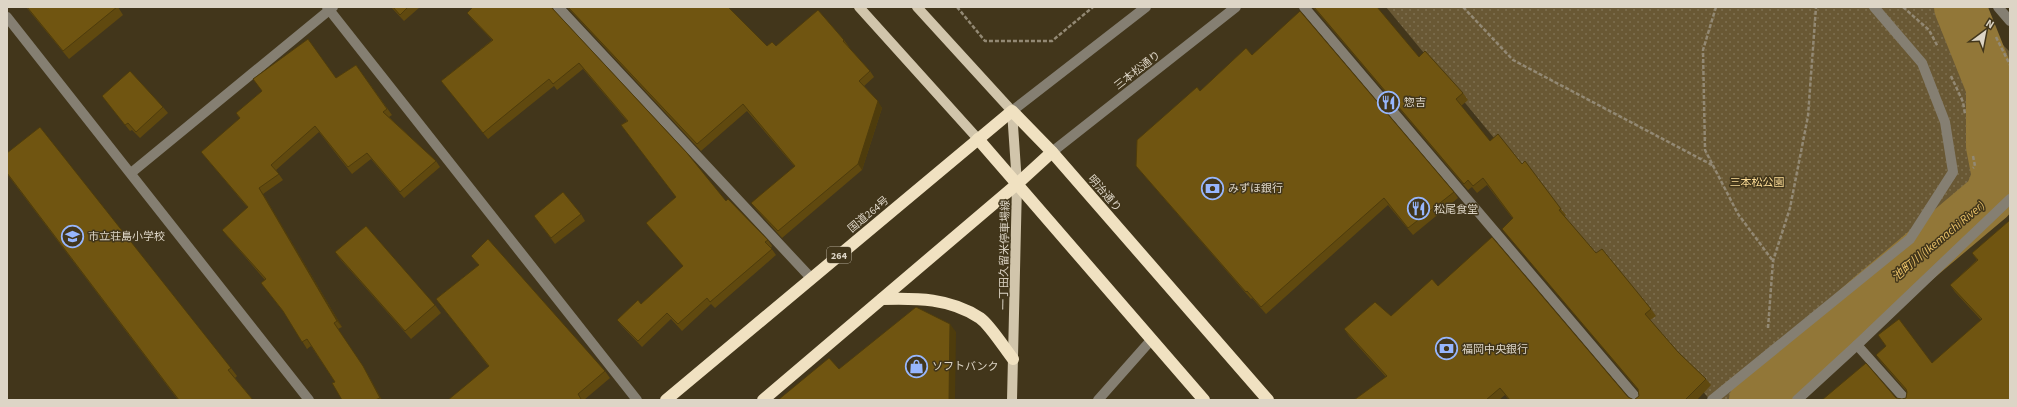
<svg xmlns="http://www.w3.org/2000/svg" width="2017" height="407" font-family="'Source Sans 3','Noto Sans JP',sans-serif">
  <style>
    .park { fill: url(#park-dots) }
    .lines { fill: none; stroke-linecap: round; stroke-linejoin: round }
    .river { stroke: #927738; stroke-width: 52 }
    .path { stroke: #938974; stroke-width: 2.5; stroke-dasharray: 4 2; stroke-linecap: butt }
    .minor { stroke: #857f72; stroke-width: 10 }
    .major { stroke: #d1c5ab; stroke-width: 10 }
    .highway { stroke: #f0e1c1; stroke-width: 12 }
    .wall { fill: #60490f }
    .shaded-wall { fill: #4e3c0c }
    .building { fill: #705511; stroke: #4e3c0c }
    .labels { text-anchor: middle; stroke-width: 3; stroke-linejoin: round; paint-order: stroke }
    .shield { fill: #42361b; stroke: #aea593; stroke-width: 1 }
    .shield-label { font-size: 10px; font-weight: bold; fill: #ddd5c6 }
    .street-label { font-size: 11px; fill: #ddd5c6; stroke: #42361b }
    .poi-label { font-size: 11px; fill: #ddd5c6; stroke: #42361b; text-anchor: start }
    .park-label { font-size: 11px; fill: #fcdc96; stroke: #42361b }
    .water-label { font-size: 12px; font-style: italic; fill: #eac268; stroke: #42361b }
  </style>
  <defs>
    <pattern id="park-dots" width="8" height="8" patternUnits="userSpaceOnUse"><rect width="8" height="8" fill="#695834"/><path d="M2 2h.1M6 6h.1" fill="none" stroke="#7e6f50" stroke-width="1.8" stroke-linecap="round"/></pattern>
  </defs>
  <rect width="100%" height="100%" fill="#42361b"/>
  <!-- park -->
  <polygon class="park" points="1386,7 1965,7 2010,52 2010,183 1780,400 1710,400"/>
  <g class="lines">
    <!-- river -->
    <polyline class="river" points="1755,400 1870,298 1990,197 1998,177 1992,146 1992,87 1960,7"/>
    <!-- path -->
    <g class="path">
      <polyline points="957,7 985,41 1052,41 1093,7"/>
      <polyline points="1463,7 1513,60 1714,166"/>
      <polyline points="1716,7 1703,50 1705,150 1738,214 1773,261"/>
      <polyline points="1903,7 1929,30 1938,47"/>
      <polyline points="1996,37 2010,65"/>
      <polyline points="1951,76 1963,102 1965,114"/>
      <polyline points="1973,156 1975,166 1973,168"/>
      <polyline points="1768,328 1773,261 1790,208 1808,116 1816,7"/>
    </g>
    <!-- minor -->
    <g class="minor">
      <polyline points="327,7 637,400"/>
      <polyline points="558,7 811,278"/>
      <polyline points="1304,7 1638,400"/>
      <polyline points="1998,7 2010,21"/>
      <polyline points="7,17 309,400"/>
      <polyline points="1012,111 1146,7"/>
      <polyline points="1052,152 1236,7"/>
      <polyline points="131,173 333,7"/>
      <polyline points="1857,345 1906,400"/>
      <polyline points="1098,400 1152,339"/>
      <polyline points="1712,400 1910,239 1953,172 1945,122 1922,63 1874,7"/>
      <polyline points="1797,400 1857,345 2010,199"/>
    </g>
    <!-- major -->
    <g class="major">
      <polyline points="859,7 978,139"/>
      <polyline points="917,7 1012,111 1017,184 1012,400"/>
    </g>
    <!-- highway -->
    <g class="highway">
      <polyline points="978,139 1204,400"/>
      <path d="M 882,299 C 917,298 950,298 980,318 C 990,325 1005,349 1013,359"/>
      <polyline points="666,400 1012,111 1052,152 1268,400"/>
      <polyline points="763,400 1017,184 1052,152"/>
    </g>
  </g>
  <!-- wall -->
  <g class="wall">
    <polygon points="26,7 118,7 123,15 69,59"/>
    <polygon points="391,7 420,7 404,21"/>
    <polygon points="552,7 552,8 726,201 768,240 772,246 771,248 776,255 715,308 711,304 682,331 671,319 642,347 622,326 617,320 641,304 683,266 651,229 646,223 676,197 621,125 627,121 583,69 557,90 554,86 488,139 441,81 492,40 472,19 467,13"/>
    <polygon points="567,7 728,7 767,46 776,46 844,40 849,47 848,47 870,71 874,77 864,86 882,108 862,170 782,238 756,209 751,203 795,167 747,111 701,151"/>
    <polygon points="1313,7 1377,7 1419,57 1463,93 1468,100 1461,106 1490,141 1522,164 1561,209 1566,215 1564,217 1596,253 1651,309 1656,316 1650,320 1678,352 1706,379 1711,385 1697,400 1509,400 1505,395 1499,400 1354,400 1386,377 1349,336 1344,329 1391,316 1438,286 1628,397 1634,400 1639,396 1638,390 1507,235 1502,229 1513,219 1487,185 1477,193 1472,187 1468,190"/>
    <polygon points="1252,55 1454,192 1458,198 1413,235 1388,205 1266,314 1252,298 1251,299 1243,290 1141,172 1136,166 1200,91"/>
    <polygon points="356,65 392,115 389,117 436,161 440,167 404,198 371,159 352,174 319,132 276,170 283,180 263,194 342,327 338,329 367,373 382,400 342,400 335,382 311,346 307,349 285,314 261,283 265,280 227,236 222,230 248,208 206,158 201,152 240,119 236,113 336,78"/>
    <polygon points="102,96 163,107 168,113 140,138 132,130 130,131"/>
    <polygon points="7,153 231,368 237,376 235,378 253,400 178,400 7,174"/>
    <polygon points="581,214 585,221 555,244 534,216"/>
    <polygon points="2010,220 2010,400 1822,400 1896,398 1902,399 1906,398 1907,392 1881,362 1876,355 1886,346 1878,335 1932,363 1981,320 1955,292 1950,285 1977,260 1972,253"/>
    <polygon points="335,252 435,305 441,313 411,339 341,260"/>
    <polygon points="471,256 605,371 610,378 584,400 448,400 489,367 436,299 479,265"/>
  </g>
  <!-- shaded-wall -->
  <g class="shaded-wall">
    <polygon points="878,101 882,108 862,170 858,164"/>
    <polygon points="259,188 263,194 342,327 337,321"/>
    <polygon points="334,323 367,373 382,400 380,398"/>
    <polygon points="950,324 956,332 955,400 949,400"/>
  </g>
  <!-- building -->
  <g class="building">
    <polygon points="27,7 117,7 63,51"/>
    <polygon points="393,7 408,7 400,15"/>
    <polygon points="473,7 551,7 687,153 726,201 728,199 768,240 765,242 772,249 710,302 707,298 678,324 667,313 638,341 617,320 638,300 641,304 683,266 646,223 676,197 621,125 628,121 579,63 553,84 549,79 483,133 441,81 493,40 467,13"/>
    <polygon points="568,7 728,7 767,46 772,42 776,46 818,10 844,40 843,41 870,71 859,81 878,101 858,164 778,231 751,203 795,166 743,104 697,144"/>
    <polygon points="1314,7 1377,7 1419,57 1425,51 1463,93 1456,99 1490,141 1498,134 1522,164 1525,161 1561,209 1559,210 1596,253 1602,249 1651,309 1645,314 1678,352 1706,379 1685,400 1510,400 1500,388 1486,400 1354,400 1387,376 1344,329 1375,302 1391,316 1432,279 1438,286 1492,237 1628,397 1634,400 1639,396 1638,389 1502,229 1513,218 1483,178 1473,186 1468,180 1464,184"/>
    <polygon points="1300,11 1454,192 1408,228 1384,198 1261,307 1247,291 1246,292 1238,283 1136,166 1137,140 1197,87 1200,91 1246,48 1252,55"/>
    <polygon points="308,39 336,78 356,65 387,109 383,112 436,161 400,192 367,153 348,167 315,126 271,165 279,174 259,188 337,321 334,323 363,366 380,398 375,400 342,400 332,383 335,382 307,339 302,342 283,311 261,283 266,279 222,230 248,207 201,152 240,118 236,113 262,91 253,79"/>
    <polygon points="130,71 163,107 136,132 128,123 125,125 102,96"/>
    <polygon points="40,127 231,368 228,370 253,400 179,400 169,387 7,173 7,153"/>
    <polygon points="563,192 581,214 551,238 534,216"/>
    <polygon points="2010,220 2010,400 1822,400 1866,363 1896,398 1902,399 1906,398 1907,392 1906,389 1876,355 1886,346 1878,335 1899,319 1932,363 1982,319 1950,285 1978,260 1972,253"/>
    <polygon points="366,226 435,305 405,331 335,252"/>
    <polygon points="488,239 605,371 578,394 581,399 580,400 448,400 489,366 436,299 479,265 471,256"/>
    <polygon points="916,307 950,324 949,400 778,400 829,358 839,369"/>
  </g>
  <!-- icons -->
  <defs>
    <symbol id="restaurant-ring" viewBox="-11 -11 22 22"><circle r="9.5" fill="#42361b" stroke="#97b6fd" stroke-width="1.5"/><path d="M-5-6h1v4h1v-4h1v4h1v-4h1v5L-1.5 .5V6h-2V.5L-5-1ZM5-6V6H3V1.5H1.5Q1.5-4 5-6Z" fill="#97b6fd"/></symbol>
    <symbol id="bank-ring" viewBox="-11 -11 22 22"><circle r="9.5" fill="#42361b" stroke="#97b6fd" stroke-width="1.5"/><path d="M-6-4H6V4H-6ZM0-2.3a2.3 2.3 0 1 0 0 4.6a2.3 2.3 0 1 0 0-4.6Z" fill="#97b6fd"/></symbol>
    <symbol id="school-ring" viewBox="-11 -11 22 22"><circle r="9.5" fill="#42361b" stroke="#97b6fd" stroke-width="1.5"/><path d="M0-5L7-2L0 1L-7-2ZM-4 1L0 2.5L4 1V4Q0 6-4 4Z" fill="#97b6fd"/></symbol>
    <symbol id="shop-ring" viewBox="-11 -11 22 22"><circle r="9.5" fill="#42361b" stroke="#97b6fd" stroke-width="1.5"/><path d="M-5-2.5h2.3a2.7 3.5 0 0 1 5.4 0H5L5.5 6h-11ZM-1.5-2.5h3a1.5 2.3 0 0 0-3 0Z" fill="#97b6fd"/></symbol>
  </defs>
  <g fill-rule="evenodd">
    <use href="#restaurant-ring" x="1376" y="90" width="25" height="25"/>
    <use href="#bank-ring" x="1200" y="176" width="25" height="25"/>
    <use href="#restaurant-ring" x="1406" y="196" width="25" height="25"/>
    <use href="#school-ring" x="60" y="224" width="25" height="25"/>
    <use href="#bank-ring" x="1434" y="336" width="25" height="25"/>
    <use href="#shop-ring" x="904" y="354" width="25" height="25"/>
  </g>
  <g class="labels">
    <!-- shield labels -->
    <rect class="shield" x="827" y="247" width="24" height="16" rx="3"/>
    <g class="shield-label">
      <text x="839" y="259">264</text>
    </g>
    <!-- street labels -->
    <g class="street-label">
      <text transform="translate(1137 70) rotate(-38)" y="4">三本松通り</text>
      <text transform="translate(1105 193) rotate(49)" y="4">明治通り</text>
      <text transform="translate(868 214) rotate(-40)" y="4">国道264号</text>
      <text transform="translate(1004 255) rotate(-89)" y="4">一丁田久留米停車場線</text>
    </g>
    <!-- poi labels -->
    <g class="poi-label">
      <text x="1404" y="106">惣吉</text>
      <text x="1228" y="192">みずほ銀行</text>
      <text x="1434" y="213">松尾食堂</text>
      <text x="88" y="240">市立荘島小学校</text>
      <text x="1462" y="353">福岡中央銀行</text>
      <text x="932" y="370">ソフトバンク</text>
    </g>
    <!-- park labels -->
    <g class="park-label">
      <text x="1757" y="186">三本松公園</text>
    </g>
    <!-- water labels -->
    <g class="water-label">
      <text transform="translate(1938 241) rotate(-40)" y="4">池町川 (Ikemachi River)</text>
    </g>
  </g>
  <!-- border -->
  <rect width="2017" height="407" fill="none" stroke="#ddd5c6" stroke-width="16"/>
  <!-- north arrow -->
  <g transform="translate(1985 32) rotate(32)" stroke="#42361b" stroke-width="3" paint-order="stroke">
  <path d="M0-3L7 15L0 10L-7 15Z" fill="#ddd5c6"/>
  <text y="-6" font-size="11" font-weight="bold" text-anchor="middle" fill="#ddd5c6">N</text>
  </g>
</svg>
